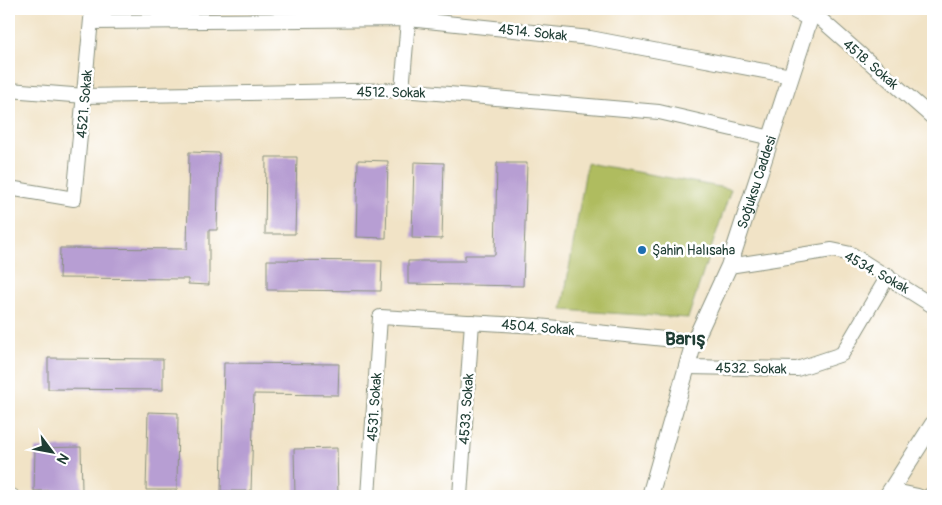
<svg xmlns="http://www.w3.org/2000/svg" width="942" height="505" font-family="Pangolin,sans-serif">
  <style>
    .park { fill: #afbc5e; stroke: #677c49 }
    .building { fill: #b79ed3 }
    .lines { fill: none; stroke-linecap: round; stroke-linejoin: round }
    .minor-casing { stroke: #88907d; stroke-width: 16 }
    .tertiary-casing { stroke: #88907d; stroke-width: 18 }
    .minor { stroke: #fff; stroke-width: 14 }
    .tertiary { stroke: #fff; stroke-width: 16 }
    .poi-dot { fill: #1f6fb2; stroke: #fff; stroke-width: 2 }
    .labels { text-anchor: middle; stroke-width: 5; stroke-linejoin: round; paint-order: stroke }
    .street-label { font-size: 14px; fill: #1f3d34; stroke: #fff }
    .poi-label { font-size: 14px; fill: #1f3d34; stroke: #fff; text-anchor: start }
    .district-label { font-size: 19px; font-weight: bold; fill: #1f3d34; stroke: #fff }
  </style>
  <rect width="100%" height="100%" fill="#fff"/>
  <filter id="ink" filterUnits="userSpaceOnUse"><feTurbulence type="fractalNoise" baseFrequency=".02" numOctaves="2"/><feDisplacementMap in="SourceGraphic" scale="10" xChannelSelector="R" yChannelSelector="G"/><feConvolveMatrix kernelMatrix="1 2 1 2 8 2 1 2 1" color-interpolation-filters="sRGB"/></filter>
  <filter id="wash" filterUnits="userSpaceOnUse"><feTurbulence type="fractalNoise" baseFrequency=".0096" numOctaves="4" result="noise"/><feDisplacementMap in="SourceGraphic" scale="20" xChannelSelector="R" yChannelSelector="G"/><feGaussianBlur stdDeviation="1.12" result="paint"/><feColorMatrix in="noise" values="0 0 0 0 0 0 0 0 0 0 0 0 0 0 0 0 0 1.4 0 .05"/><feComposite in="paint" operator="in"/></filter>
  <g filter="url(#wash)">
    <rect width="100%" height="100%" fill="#f1e3c6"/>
    <!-- park -->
    <polygon class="park" points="587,163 731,189 688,318 562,310"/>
    <g id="blocks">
      <!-- building -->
      <g class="building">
        <polygon points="189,152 219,153 217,230 209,230 209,285 188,284 188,279 59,278 60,248 187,249"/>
        <polygon points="266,157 297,157 295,234 265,234"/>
        <polygon points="358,160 388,161 386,238 356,237"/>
        <polygon points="414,162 444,163 442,239 412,238"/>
        <polygon points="497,163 527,163 523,286 408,284 408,261 465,261 465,255 495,255"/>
        <polygon points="267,260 382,261 381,291 267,290"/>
        <polygon points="48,358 163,359 163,390 48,389"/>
        <polygon points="224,363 339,364 338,395 254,394 251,491 221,491"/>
        <polygon points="148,412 178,413 177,490 146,490"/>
        <polygon points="81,447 82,490 34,491 35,448"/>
        <polygon points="337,448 338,496 295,496 294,449"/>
      </g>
    </g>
  </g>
  <g filter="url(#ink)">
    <use href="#blocks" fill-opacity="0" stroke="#88907d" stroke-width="1"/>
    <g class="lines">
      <defs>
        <g id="minor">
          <polyline points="790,9 809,19"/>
          <polyline points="809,9 933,118"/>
          <polyline points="91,22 408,19 590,38 791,76"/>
          <polyline points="9,90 85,96 402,90 659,112 771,138"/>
          <polyline points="402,90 409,9"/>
          <polyline points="9,188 74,199 92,9"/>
          <polyline points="729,266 832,250 851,254 933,306"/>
          <polyline points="687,367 797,369 842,354 888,276"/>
          <polyline points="890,490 918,496"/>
          <polyline points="9,495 12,496"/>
          <polyline points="368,496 380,317 538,326 694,342"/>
          <polyline points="460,496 472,322"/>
          <polyline points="929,496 933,494"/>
        </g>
        <g id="tertiary">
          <path id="s1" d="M 650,496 L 694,342 L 729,266 L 813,9"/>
          <polyline points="887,496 933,424"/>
        </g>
      </defs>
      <!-- minor casing -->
      <use href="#minor" class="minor-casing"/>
      <!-- tertiary casing -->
      <use href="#tertiary" class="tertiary-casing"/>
      <!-- minor -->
      <use href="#minor" class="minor"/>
      <!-- tertiary -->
      <use href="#tertiary" class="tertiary"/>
    </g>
  </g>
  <!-- markers -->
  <circle class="poi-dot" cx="642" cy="250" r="5"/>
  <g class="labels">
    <!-- street labels -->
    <g class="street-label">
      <text transform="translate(533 32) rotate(6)" y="5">4514. Sokak</text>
      <text transform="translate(871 64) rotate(41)" y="5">4518. Sokak</text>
      <text transform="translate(391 92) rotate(1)" y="5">4512. Sokak</text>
      <text transform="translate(84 104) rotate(-85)" y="5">4521. Sokak</text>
      <text dy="5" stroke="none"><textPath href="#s1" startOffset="332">Soğuksu Caddesi</textPath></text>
      <text transform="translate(877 272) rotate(29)" y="5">4534. Sokak</text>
      <text transform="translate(538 327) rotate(5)" y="5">4504. Sokak</text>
      <text transform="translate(751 368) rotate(1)" y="5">4532. Sokak</text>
      <text transform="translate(374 407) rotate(-86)" y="5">4531. Sokak</text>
      <text transform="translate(466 409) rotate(-86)" y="5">4533. Sokak</text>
    </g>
    <!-- poi labels -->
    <g class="poi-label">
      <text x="652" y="255">Şahin Halısaha</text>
    </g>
    <!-- district labels -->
    <g class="district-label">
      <text x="685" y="345">Barış</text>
    </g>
  </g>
  <!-- margin -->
  <rect width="942" height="505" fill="none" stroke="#fff" stroke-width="30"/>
  <!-- north arrow -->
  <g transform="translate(52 452) rotate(122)" stroke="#ffffff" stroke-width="4" paint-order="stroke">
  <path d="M0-4L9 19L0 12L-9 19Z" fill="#1f3d34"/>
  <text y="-8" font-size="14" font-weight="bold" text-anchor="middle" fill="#1f3d34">N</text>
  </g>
</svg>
